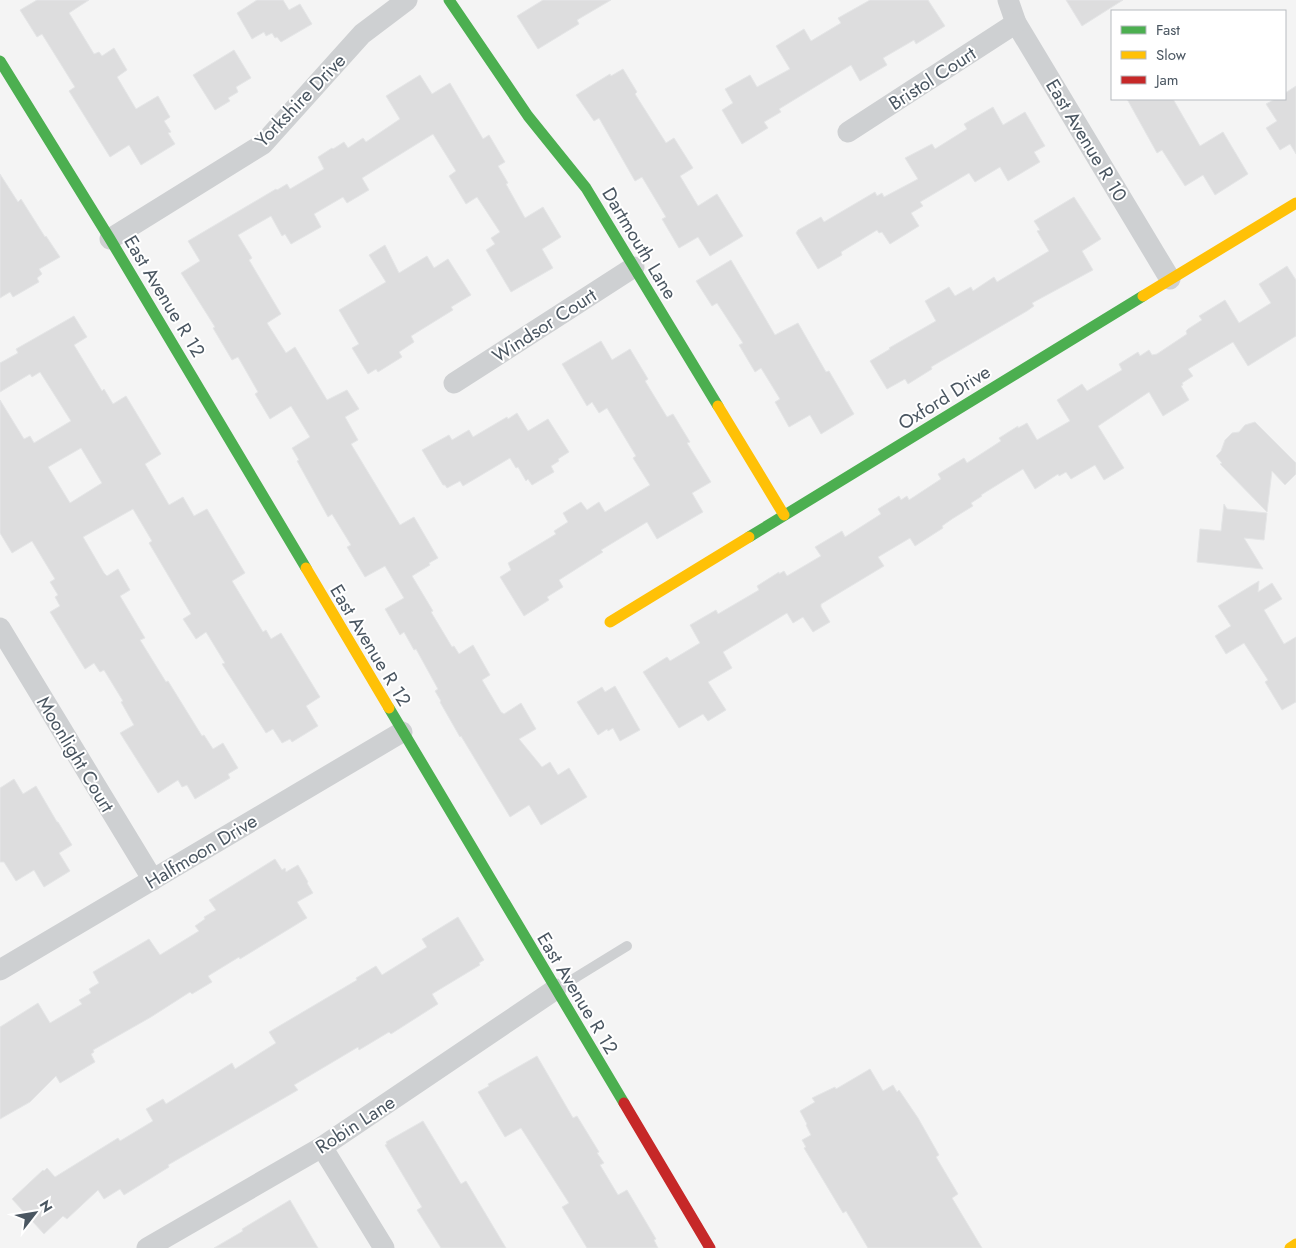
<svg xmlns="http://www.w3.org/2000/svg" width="1296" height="1248" font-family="Jost,sans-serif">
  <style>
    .building { fill: #ddddde; stroke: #e5e6e7; fill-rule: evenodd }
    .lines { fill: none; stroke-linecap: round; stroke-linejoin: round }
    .lane { stroke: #ced0d2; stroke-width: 10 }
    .street { stroke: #ced0d2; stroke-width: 21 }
    .fast { stroke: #4caf50; stroke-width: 11 }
    .slow { stroke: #ffc107; stroke-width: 11 }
    .jam { stroke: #c62828; stroke-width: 11 }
    .labels { text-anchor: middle; stroke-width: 4; stroke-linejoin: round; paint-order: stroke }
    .street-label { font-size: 19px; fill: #4a5661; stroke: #fff }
  </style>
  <rect width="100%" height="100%" fill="#f4f4f4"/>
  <!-- building -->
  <g class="building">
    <polygon points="37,0 89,0 69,13 94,54 99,52 102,56 114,48 127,70 117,77 136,109 158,96 170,117 164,121 171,132 168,133 175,144 141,165 129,145 110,157 69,91 75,87 52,50 42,34 37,37 20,10"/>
    <polygon points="257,0 283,0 289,10 300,4 312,24 281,42 277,37 275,38 272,33 266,36 264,32 252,39 237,13"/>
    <polygon points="543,0 611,0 577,20 579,24 538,49 517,16"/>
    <polygon points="870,0 928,0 945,26 916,44 914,40 883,58 887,65 860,81 851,65 779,109 781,112 764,122 768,128 742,144 722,110 733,103 725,89 750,75 757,87 790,69 776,46 804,29 811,41 841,23 838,18"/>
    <polygon points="1066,0 1123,0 1082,26"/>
    <polygon points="234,50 251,78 236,87 238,92 228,98 230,101 215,110 193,75"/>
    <polygon points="623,69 637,92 635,94 666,143 674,138 693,168 680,176 698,206 717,194 743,236 710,256 698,237 679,248 662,219 666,217 642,177 635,181 599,118 594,121 576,95 610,74 611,76"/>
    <polygon points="420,75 432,94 450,83 483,139 489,135 505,162 498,166 508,183 506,184 525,218 543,207 561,237 542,249 553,268 511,292 486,250 495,244 491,238 500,232 477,197 466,204 449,176 456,171 433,134 362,178 369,190 347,203 343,197 314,214 321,227 291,244 285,234 282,236 271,216 238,235 252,258 249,260 281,314 267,323 286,353 295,347 327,400 347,390 359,409 345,417 358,440 351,444 400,525 414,517 438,558 429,563 430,565 412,576 433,611 431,612 452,647 454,646 459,654 473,645 490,675 482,680 501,712 504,714 521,703 536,729 519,739 542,767 550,762 558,775 569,768 587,797 541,825 529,805 510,817 461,736 460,737 440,702 441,701 435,691 438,689 416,649 414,650 404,632 400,635 385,609 404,598 385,566 365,577 347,547 351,545 332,514 328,517 297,461 299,460 292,448 310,437 291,406 270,419 255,394 258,392 238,357 232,360 213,328 215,327 181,273 200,261 188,241 276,189 277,190 287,184 290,189 324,169 318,157 332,148 333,149 344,142 348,148 363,138 366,142 400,119 386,96"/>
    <polygon points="1296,86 1296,154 1290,144 1280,150 1266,128 1277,121 1266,104 1275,99 1285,99 1285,93"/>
    <polygon points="1127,99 1173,99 1200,146 1223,132 1248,174 1215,195 1203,175 1185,186 1162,150 1157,153"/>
    <polygon points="993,107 1003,125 1025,112 1045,146 1034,152 1040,162 1008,181 1000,167 975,182 969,173 920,202 923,206 911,213 919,226 890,244 882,232 879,233 877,230 841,252 842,255 818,269 796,233 798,230 821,217 824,222 875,192 877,196 882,193 884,197 918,179 905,158 932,144 935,149 967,129 964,124"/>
    <polygon points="0,174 18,202 21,199 45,237 46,236 60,257 39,269 42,274 37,278 39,282 13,297 10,292 0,298"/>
    <polygon points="1074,197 1101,239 1082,251 1093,270 1032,303 1034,306 1027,311 931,367 932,369 908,384 905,379 887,389 870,361 890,349 889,348 936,321 925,301 949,287 955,296 971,287 973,291 994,277 997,282 1049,251 1037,231 1040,230 1034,221"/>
    <polygon points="385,245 399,273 427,256 434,268 448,259 471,295 451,307 453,310 411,336 414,342 399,352 402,357 378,372 376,369 368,374 352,348 359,344 339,310 386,282 369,255"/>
    <polygon points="731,260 775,335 798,323 826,372 829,371 854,414 821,434 810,415 789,427 775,402 780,399 761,368 755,372 739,345 743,343 717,303 712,306 696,281"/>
    <polygon points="1287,266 1296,280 1296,336 1248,366 1233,342 1188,369 1193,376 1182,383 1183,385 1181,386 1189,400 1163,416 1149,392 1098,426 1124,468 1104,480 1095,465 1071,479 1066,472 1059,476 1058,474 1035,489 1023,469 981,495 982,496 971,503 973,506 952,519 942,526 943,528 915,546 910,538 878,557 884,566 821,604 821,607 830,622 813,632 803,617 793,623 787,613 723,652 732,668 708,682 726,710 708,721 703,714 679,728 643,672 667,657 670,661 700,643 690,625 716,610 718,614 759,590 757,586 779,572 779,574 784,571 787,576 821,556 815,547 842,531 845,537 881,514 878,509 899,496 901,500 907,496 909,500 941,479 938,474 964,458 967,463 1001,441 999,438 1018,426 1018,428 1027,423 1037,440 1070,421 1057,400 1082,384 1087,391 1122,370 1119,364 1138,352 1140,356 1149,350 1152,355 1157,354 1187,334 1186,331 1188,329 1202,320 1199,316 1225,300 1239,323 1271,303 1259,284"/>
    <path d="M 74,316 L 87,337 L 74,345 L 102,391 L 104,389 L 113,404 L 126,396 L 161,454 L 145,464 L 169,505 L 183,497 L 194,516 L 207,509 L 245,573 L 232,581 L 263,632 L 266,630 L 271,639 L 281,633 L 320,697 L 306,706 L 318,726 L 292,742 L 290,739 L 282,743 L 273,729 L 266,733 L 222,664 L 225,663 L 206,632 L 196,639 L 183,619 L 191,614 L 149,543 L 152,541 L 133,509 L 83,537 L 104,573 L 107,576 L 118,569 L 130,590 L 120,596 L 145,638 L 140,640 L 166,682 L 168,681 L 202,736 L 204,735 L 213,749 L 223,743 L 238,768 L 228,774 L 230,778 L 195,799 L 187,785 L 182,787 L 178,780 L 158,793 L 120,733 L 134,725 L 121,702 L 123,701 L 104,670 L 100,672 L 94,663 L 85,669 L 50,612 L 60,606 L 55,597 L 58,595 L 50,582 L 55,579 L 32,541 L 12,553 L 0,533 L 0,400 L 24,439 L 30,436 L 34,443 L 71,421 L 40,372 L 32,377 L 30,374 L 0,392 L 0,363 L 18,353 L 16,349 ZM 81,448 L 102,483 L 70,503 L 48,467 Z"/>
    <polygon points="601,341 612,360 630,349 648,379 645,381 667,417 673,414 690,442 687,443 711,482 692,493 703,512 657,539 647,522 601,550 603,552 559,580 563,587 547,597 549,600 524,616 500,577 511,570 508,563 556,534 554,531 568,522 563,513 581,502 587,510 599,502 605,512 650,485 633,458 636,456 607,408 599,413 592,402 587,406 562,364"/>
    <polygon points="517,413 528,431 548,419 569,452 558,459 559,461 551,466 554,472 532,485 528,479 526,481 518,467 516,468 510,458 463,486 460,481 447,488 445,485 443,485 422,450 449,435 452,440 469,430 473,437 507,417 508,419"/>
    <polygon points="1255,422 1296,463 1296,474 1285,485 1272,471 1267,512 1220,464 1222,463 1216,456 1221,451 1225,440 1232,433 1239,432 1245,425"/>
    <polygon points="1224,504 1227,509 1267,513 1264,540 1244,538 1263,569 1197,562 1200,529 1221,531"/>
    <polygon points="1259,581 1258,592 1272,583 1282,599 1264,610 1284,644 1296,637 1296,702 1282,710 1265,682 1268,680 1244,643 1226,654 1215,636 1231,626 1218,606"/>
    <polygon points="615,686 640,730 620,741 613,728 608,731 607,729 598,735 577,702 602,687 605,692"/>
    <polygon points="14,779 23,794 36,786 57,822 58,822 72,845 59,853 70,871 44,887 34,870 16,881 4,862 0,862 0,788"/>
    <polygon points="275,859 282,870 285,868 286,872 298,865 308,882 307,883 313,893 297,902 307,918 240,959 239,957 208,976 212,982 192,994 190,992 151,1017 93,1050 94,1052 91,1054 95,1062 60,1083 56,1076 30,1102 0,1119 0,1027 38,1003 50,1023 82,1004 79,1000 91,993 89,989 99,983 93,972 149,939 160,955 199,931 195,926 205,919 204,917 216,910 209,900"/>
    <polygon points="458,917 484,960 479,963 480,965 432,994 438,1004 391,1034 389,1032 359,1050 358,1047 294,1085 298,1090 168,1165 169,1167 124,1195 120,1189 104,1199 98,1190 67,1219 63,1216 44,1234 12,1199 43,1170 44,1171 47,1168 55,1177 118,1138 120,1141 153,1121 146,1109 163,1099 166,1104 232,1063 235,1069 276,1043 269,1032 357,980 356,978 376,966 382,975 427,947 422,939"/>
    <polygon points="537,1056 573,1118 577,1116 599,1152 597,1153 604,1163 600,1165 618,1195 627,1190 656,1239 654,1240 658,1248 587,1248 562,1207 569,1203 521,1128 505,1137 478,1092 489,1086 488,1084"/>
    <polygon points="870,1069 883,1091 893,1085 897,1092 899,1090 918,1118 939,1155 936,1157 958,1194 952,1198 982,1248 868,1248 846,1211 843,1213 804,1148 806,1147 802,1140 811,1135 806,1125 807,1124 800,1111 815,1102 812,1098 835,1087 836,1089"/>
    <polygon points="423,1121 461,1184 466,1181 506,1248 441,1248 417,1210 422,1207 385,1145 387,1144 386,1142"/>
    <polygon points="290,1200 318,1248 214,1248 243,1231 242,1229"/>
  </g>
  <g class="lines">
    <!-- lane -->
    <polyline class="lane" points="557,989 627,946"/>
    <!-- street -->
    <g class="street">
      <polyline points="1008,0 1016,23 1170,279"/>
      <polyline points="848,132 1016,23"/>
      <polyline points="110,239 263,144 362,34 407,0"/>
      <polyline points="454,383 634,267"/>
      <polyline points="0,628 153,880"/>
      <polyline points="0,970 402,732"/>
      <polyline points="322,1147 384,1248"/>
      <polyline points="147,1248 322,1147 556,989"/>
    </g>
    <!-- fast -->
    <g class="fast">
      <polyline points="449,0 528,116 586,188 718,406"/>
      <polyline points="0,61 110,239 306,568"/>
      <polyline points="749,537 1143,296"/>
      <polyline points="389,708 624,1103"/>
    </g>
    <!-- slow -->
    <g class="slow">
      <polyline points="1143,296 1296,203"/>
      <polyline points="718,406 784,515"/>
      <polyline points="306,568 389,708"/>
      <polyline points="610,622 749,537"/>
      <polyline points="1290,1248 1296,1244"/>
    </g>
    <!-- jam -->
    <polyline class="jam" points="624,1103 710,1248"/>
  </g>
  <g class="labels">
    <!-- street labels -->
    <g class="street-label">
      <text transform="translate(932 78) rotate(-33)" y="7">Bristol Court</text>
      <text transform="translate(300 100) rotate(-46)" y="7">Yorkshire Drive</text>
      <text transform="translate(1087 140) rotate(59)" y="7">East Avenue R 10</text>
      <text transform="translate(640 243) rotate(59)" y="7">Dartmouth Lane</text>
      <text transform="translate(165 296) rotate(59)" y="7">East Avenue R 12</text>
      <text transform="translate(544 325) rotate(-33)" y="7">Windsor Court</text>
      <text transform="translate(944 397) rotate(-32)" y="7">Oxford Drive</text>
      <text transform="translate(371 645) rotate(59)" y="7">East Avenue R 12</text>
      <text transform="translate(76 754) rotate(59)" y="7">Moonlight Court</text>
      <text transform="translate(201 851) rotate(-31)" y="7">Halfmoon Drive</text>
      <text transform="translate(578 993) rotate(59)" y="7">East Avenue R 12</text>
      <text transform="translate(355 1124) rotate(-33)" y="7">Robin Lane</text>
    </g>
  </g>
  <!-- legend -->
  <rect x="1111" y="10" width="175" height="90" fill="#ffffff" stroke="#b7bbc0"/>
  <rect x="1121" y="26" width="25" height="8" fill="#4caf50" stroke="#b7bbc0"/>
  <text x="1156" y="35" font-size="15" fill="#4a5661">Fast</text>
  <rect x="1121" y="51" width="25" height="8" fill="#ffc107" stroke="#b7bbc0"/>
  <text x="1156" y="60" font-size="15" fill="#4a5661">Slow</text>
  <rect x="1121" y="76" width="25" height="8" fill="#c62828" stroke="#b7bbc0"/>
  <text x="1156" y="85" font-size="15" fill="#4a5661">Jam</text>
  <!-- north arrow -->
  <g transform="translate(35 1213) rotate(59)" stroke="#ffffff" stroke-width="4" paint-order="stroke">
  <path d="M0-4L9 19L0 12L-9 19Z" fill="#4a5661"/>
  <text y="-8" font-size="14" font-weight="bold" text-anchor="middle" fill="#4a5661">N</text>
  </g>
</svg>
